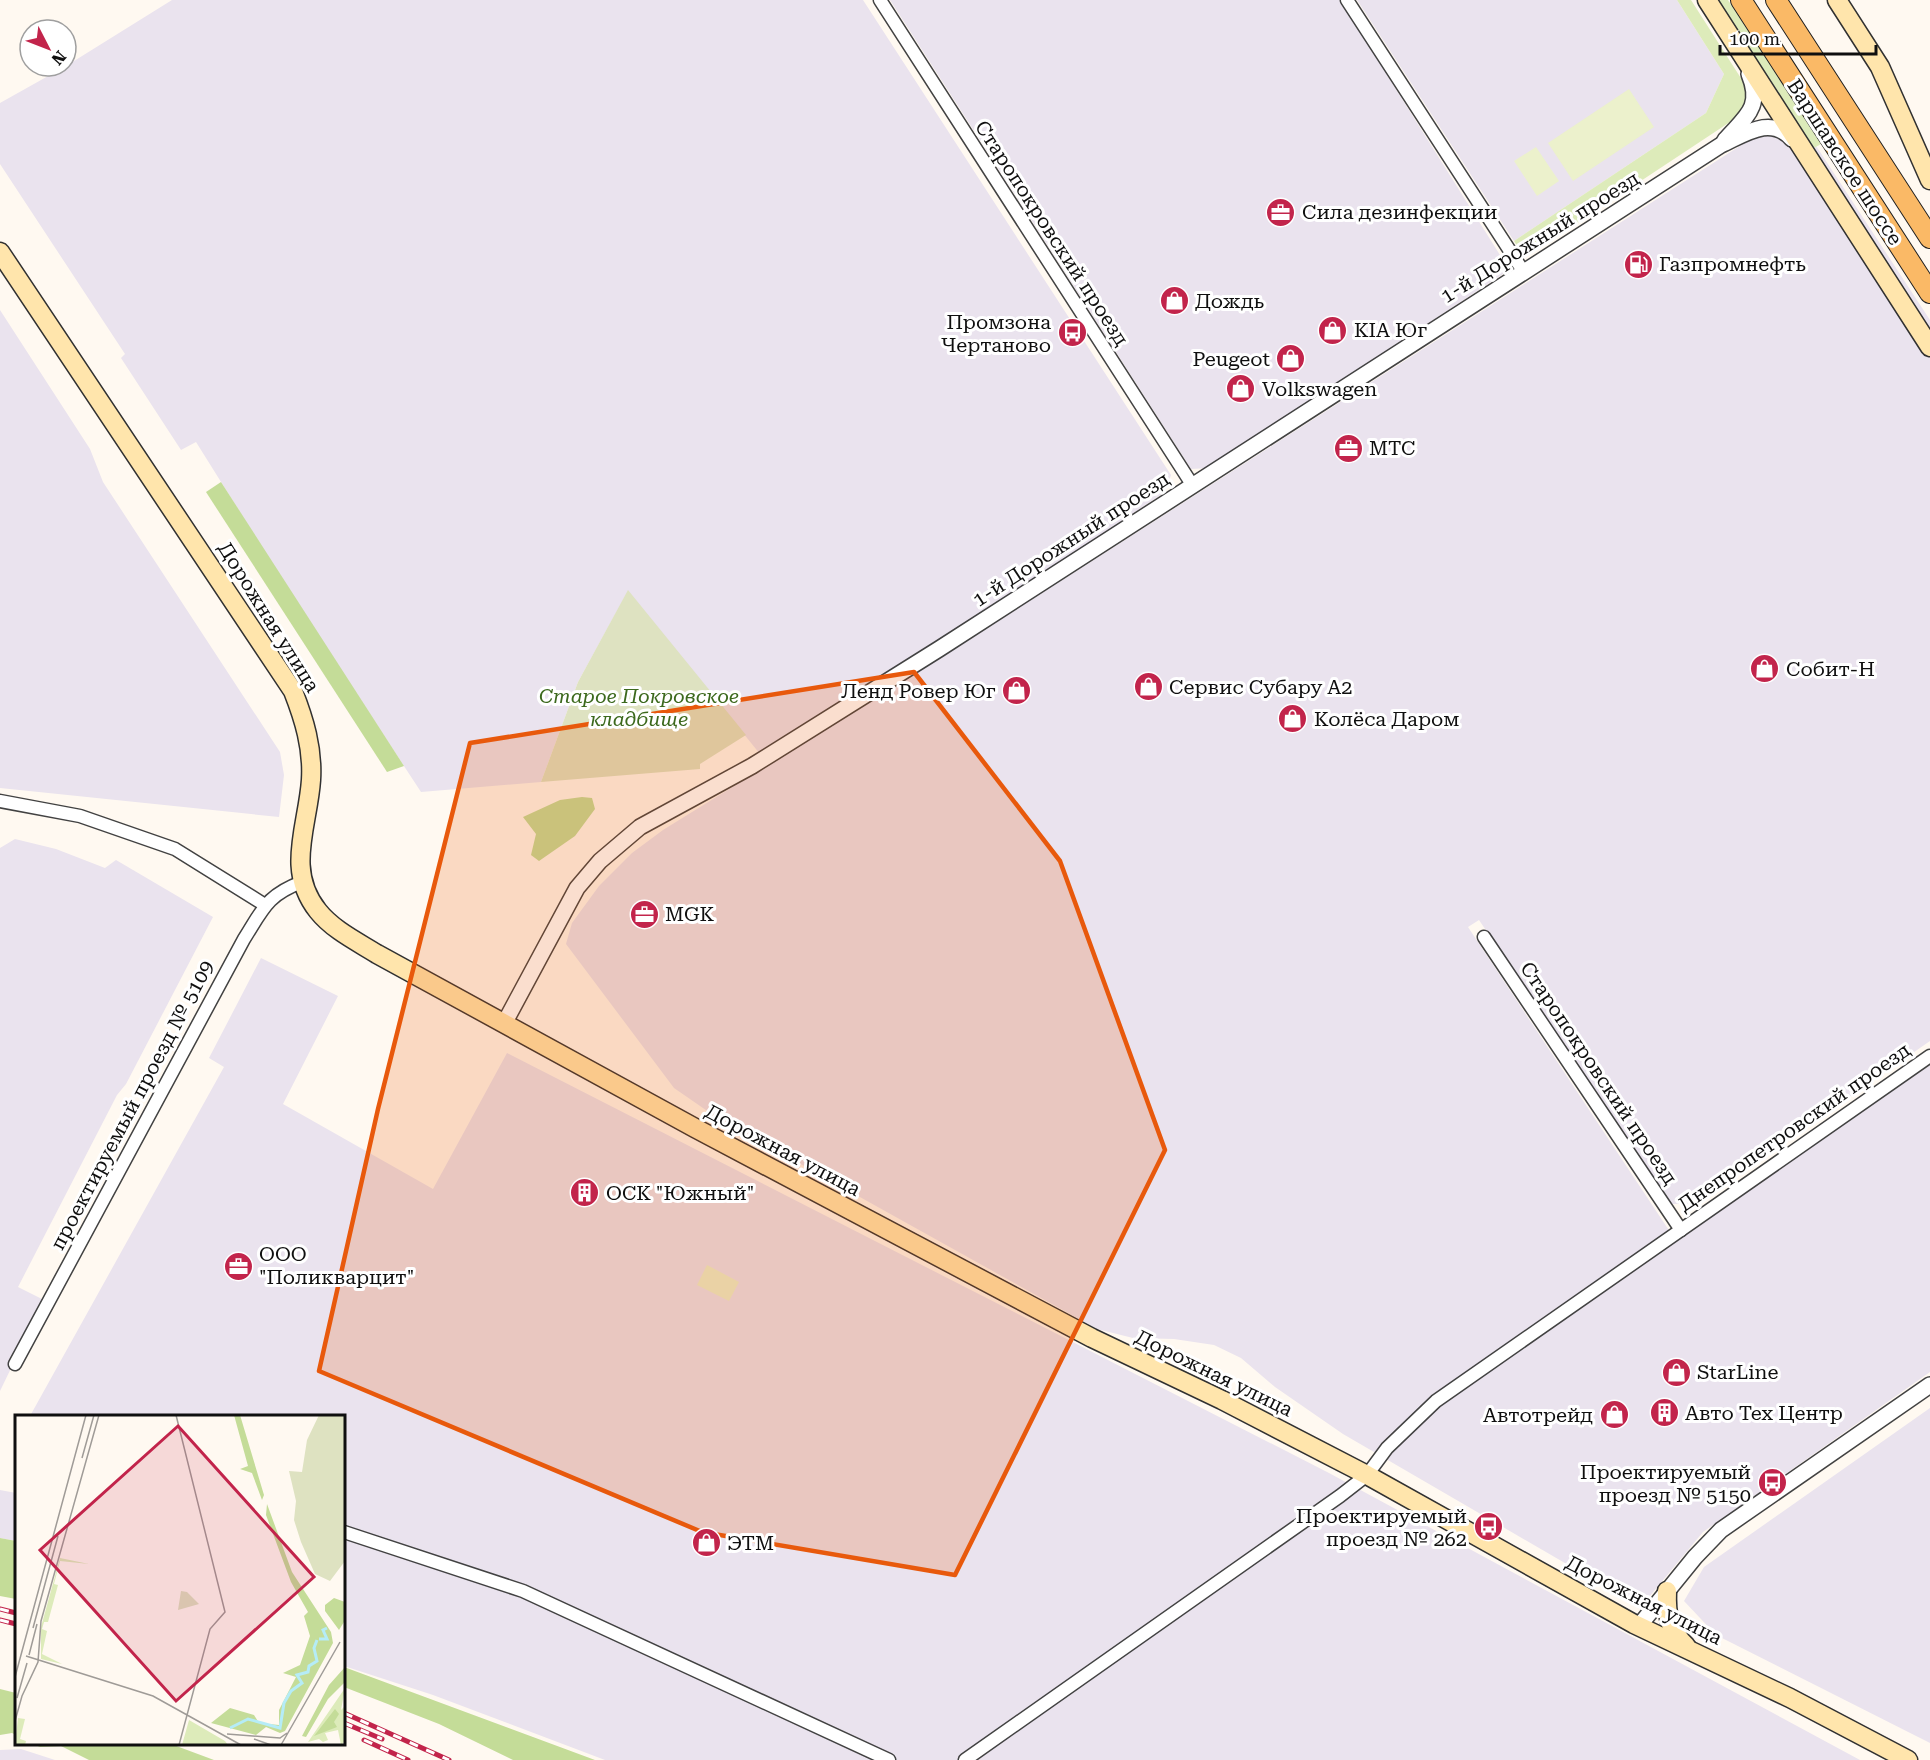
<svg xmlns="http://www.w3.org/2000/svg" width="1930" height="1760" font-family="'Roboto Serif',serif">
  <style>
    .industrial { fill: #eae3ee }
    .green { fill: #ddebba }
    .forest { fill: #c4dc98 }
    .cemetery { fill: #dee2c1 }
    .pitch { fill: #ecf1cc }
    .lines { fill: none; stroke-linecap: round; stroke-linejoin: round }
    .minor-casing { stroke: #424242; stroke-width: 15 }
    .tertiary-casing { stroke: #424242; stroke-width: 18 }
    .secondary-casing { stroke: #313131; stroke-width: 21 }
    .primary-casing { stroke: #202020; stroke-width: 22 }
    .minor { stroke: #fff; stroke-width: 12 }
    .tertiary { stroke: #fff; stroke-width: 15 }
    .secondary { stroke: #ffe5ac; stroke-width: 18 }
    .primary { stroke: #fab966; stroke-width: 20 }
    .rail-casing { stroke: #c2244b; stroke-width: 5 }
    .rail { stroke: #fff; stroke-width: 3; stroke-dasharray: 9; stroke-linecap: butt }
    .marked { fill: #e8590c; fill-opacity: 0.2; stroke: #e8590c; stroke-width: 4.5; stroke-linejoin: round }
    .labels { text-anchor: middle; stroke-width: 6; stroke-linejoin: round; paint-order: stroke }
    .street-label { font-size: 20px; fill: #0f0f0f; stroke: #fff }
    .poi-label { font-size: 20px; fill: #0f0f0f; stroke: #fff; text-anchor: start }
    .park-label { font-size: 20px; font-style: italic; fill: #3c691d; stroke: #fff }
    .inset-river { fill: none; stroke: #b5ecf7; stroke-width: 3 }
    .inset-road { fill: none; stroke: #9f9b97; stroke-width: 1.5 }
    .view { fill: #c2244b; fill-opacity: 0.15; stroke: #c2244b; stroke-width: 3 }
    .inset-edge { fill: none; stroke: #0f0f0f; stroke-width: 3 }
  </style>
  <rect width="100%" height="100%" fill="#fff9f1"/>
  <!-- industrial -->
  <g class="industrial">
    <polygon points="172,0 863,0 1171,475 1165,492 936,645 760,754 628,591 578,682 541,782 421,792 290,592 196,442 181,450 121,358 125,354 0,164 0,103 66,66"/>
    <polygon points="890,0 1340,0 1505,263 1503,274 1209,468 1191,469"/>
    <polygon points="1357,0 1677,0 1724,74 1706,113 1514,241"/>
    <polygon points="1785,117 1797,120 1807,132 1930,320 1930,1041 1695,1204 1671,1204 1479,920 1468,927 1676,1241 1930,1065 1930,1372 1703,1532 1649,1597 1632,1602 1343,1434 1275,1387 1241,1358 1214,1345 1174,1339 1133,1338 1097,1329 716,1117 674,1088 566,944 572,923 599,886 632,853 663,830 944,656"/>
    <polygon points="0,310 90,449 103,482 280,752 284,775 279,817 0,788"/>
    <polygon points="15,839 56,849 105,868 116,860 213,917 126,1084 117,1095 18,1287 44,1300 0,1391 0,848"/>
    <polygon points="261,958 338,996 283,1104 433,1189 507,1053 1329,1473 1860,1760 605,1760 433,1695 344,1666 344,1416 30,1416 224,1067 209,1058"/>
    <polygon points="1930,1408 1930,1743 1716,1635 1684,1601 1704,1567"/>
    <polygon points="0,1490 16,1493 16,1541 0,1538"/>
    <polygon points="21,1749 55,1760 0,1760 0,1750"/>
  </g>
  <!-- green -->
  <g class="green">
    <path d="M 1677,0 L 1691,0 L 1744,83 C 1750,97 1747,107 1736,118 L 1535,251 L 1521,252 L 1514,241 L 1706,113 L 1724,74 Z"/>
    <polygon points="1718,0 1728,0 1821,144 1814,148"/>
  </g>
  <!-- forest -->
  <g class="forest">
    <polygon points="221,482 404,766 387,772 206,492"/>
    <polygon points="582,797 592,798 595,809 575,836 539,861 531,855 536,834 523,817 560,800"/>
    <polygon points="0,1538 16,1541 16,1599 0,1596"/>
    <polygon points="344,1667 595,1760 513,1760 439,1724 344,1687"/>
    <polygon points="0,1689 16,1693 16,1735 12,1733 0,1735"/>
    <polygon points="33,1744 171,1744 214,1760 89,1760 61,1746 40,1747"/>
  </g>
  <!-- cemetery -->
  <polygon class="cemetery" points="628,590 746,735 700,764 700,769 541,782 578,682"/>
  <!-- pitch -->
  <g class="pitch">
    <polygon points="1629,89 1654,127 1573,181 1548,143"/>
    <polygon points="1536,147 1559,181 1537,196 1514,161"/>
    <polygon points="707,1265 739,1282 729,1301 697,1285"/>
  </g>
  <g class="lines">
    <defs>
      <g id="minor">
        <polyline points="880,0 1193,486"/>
        <polyline points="1347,0 1523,271"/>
        <polyline points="0,801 80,816 175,849 265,905"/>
        <polyline points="1484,937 1681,1230"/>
        <path d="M 15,1364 L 244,939 C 263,909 267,895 302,882"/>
        <polyline points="344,1532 523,1591 889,1760"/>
        <polyline points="965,1760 1340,1496 1367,1475 1387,1448 1436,1401 1930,1056"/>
      </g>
      <g id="tertiary">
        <path d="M 1725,140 C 1745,117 1763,108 1749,74"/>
        <path d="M 505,1022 L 577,888 L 600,861 L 640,827 L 752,766 L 939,649 L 1721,145 C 1745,134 1771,115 1792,139"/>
        <polyline points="1639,1626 1695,1557 1721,1530 1930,1385"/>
      </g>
      <g id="secondary">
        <polyline points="1707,0 1930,347"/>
        <polyline points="1837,0 1880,67 1930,180"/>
        <path d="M 0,252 L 293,691 C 304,719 313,748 311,780 C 308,826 285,870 318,911 C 333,930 358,942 377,954 L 695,1128 L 1092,1338 L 1222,1400 L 1367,1475 L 1634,1624 L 1790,1698 L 1908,1760"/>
        <path d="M 1667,1591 C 1666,1614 1669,1630 1686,1646"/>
      </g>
      <g id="primary">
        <polyline points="1741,0 1930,293"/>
        <polyline points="1776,0 1930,238"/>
      </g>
    </defs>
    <!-- minor casing -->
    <use href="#minor" class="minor-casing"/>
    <!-- tertiary casing -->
    <use href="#tertiary" class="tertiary-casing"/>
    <!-- secondary casing -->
    <use href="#secondary" class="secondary-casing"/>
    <!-- primary casing -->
    <use href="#primary" class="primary-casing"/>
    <!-- minor -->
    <use href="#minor" class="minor"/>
    <!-- tertiary -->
    <use href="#tertiary" class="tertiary"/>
    <!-- secondary -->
    <use href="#secondary" class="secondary"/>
    <!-- primary -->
    <use href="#primary" class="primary"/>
    <defs>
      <g id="rail">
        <polyline points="0,1609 16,1613"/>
        <polyline points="0,1620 16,1624"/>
        <polyline points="344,1713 449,1760"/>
        <polyline points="344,1723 382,1739"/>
        <polyline points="364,1740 408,1760"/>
      </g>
    </defs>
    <!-- rail casing -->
    <use href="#rail" class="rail-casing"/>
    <!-- rail -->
    <use href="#rail" class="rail"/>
  </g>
  <!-- marked area -->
  <path class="marked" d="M 914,672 L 1060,861 L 1165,1150 L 955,1575 L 702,1532 L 319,1371 L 378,1109 L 470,743 Z"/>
  <!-- icons -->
  <defs>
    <symbol id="office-disc" viewBox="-11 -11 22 22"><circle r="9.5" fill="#c2244b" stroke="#fff"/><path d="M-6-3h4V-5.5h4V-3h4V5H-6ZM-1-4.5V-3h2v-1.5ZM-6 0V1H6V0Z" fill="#fff"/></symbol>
    <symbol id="fuel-disc" viewBox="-11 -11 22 22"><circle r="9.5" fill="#c2244b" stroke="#fff"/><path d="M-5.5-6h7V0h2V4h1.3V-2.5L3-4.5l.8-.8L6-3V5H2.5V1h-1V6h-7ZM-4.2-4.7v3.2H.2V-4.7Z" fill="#fff"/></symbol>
    <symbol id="shop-disc" viewBox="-11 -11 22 22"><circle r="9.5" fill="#c2244b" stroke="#fff"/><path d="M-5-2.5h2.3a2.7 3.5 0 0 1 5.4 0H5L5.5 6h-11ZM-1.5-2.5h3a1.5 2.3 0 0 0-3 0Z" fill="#fff"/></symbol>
    <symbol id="bus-disc" viewBox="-11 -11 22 22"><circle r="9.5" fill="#c2244b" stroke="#fff"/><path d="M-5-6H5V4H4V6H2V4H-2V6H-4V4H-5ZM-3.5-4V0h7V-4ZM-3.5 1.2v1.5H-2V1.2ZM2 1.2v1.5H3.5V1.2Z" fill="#fff"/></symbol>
    <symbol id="building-disc" viewBox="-11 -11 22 22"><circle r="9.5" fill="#c2244b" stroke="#fff"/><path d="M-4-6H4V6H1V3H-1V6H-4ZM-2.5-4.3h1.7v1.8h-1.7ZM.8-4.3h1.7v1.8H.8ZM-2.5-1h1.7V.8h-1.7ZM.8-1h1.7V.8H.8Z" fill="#fff"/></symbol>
  </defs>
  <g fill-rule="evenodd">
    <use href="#office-disc" x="1264" y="196" width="33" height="33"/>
    <use href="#fuel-disc" x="1622" y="248" width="33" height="33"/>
    <use href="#shop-disc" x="1158" y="284" width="33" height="33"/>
    <use href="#shop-disc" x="1316" y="314" width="33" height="33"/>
    <use href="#bus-disc" x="1056" y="316" width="33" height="33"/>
    <use href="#shop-disc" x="1274" y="342" width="33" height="33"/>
    <use href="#shop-disc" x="1224" y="372" width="33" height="33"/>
    <use href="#office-disc" x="1332" y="432" width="33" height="33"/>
    <use href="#shop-disc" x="1748" y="652" width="33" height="33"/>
    <use href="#shop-disc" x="1132" y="670" width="33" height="33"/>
    <use href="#shop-disc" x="1000" y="674" width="33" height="33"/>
    <use href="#shop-disc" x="1276" y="702" width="33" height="33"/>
    <use href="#office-disc" x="628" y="898" width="33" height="33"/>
    <use href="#building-disc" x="568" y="1176" width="33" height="33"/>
    <use href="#office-disc" x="222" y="1250" width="33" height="33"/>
    <use href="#shop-disc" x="1660" y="1356" width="33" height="33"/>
    <use href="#building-disc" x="1648" y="1396" width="33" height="33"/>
    <use href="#shop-disc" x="1598" y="1398" width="33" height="33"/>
    <use href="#bus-disc" x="1756" y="1466" width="33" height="33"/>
    <use href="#bus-disc" x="1472" y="1510" width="33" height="33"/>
    <use href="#shop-disc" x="690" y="1526" width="33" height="33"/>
  </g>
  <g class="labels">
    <!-- street labels -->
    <g class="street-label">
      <text transform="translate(1845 162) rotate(57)" y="7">Варшавское шоссе</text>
      <text transform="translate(1052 233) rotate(57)" y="7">Старопокровский проезд</text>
      <text transform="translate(1540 237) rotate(-32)" y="7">1-й Дорожный проезд</text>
      <text transform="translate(1071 539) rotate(-33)" y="7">1-й Дорожный проезд</text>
      <text transform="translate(269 617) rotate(58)" y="7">Дорожная улица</text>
      <text transform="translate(1599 1073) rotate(56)" y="7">Старопокровский проезд</text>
      <text transform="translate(132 1105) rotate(-62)" y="7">проектируемый проезд № 5109</text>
      <text transform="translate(1794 1127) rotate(-35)" y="7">Днепропетровский проезд</text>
      <text transform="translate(783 1150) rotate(28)" y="7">Дорожная улица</text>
      <text transform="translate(1214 1373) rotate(26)" y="7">Дорожная улица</text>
      <text transform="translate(1644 1600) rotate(27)" y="7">Дорожная улица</text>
    </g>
    <!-- poi labels -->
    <g class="poi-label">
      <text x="1302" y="219">Сила дезинфекции</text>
      <text x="1659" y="271">Газпромнефть</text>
      <text x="1195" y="308">Дождь</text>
      <text x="1051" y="329" text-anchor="end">Промзона<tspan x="1051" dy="23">Чертаново</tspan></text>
      <text x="1354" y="337">KIA Юг</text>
      <text x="1270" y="366" text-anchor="end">Peugeot</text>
      <text x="1262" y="396">Volkswagen</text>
      <text x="1369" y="455">МТС</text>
      <text x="1786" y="676">Собит-Н</text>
      <text x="1169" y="694">Сервис Субару А2</text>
      <text x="996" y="698" text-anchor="end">Ленд Ровер Юг</text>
      <text x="1314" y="726">Колёса Даром</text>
      <text x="665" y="921">MGK</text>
      <text x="606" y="1200">ОСК "Южный"</text>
      <text x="259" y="1261">ООО<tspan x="259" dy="23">"Поликварцит"</tspan></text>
      <text x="1697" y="1379">StarLine</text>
      <text x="1685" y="1420">Авто Тех Центр</text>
      <text x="1593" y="1422" text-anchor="end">Автотрейд</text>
      <text x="1751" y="1479" text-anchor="end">Проектируемый<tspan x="1751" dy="23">проезд № 5150</tspan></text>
      <text x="1467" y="1523" text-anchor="end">Проектируемый<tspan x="1467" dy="23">проезд № 262</tspan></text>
      <text x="727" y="1550">ЭТМ</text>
    </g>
    <!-- park labels -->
    <g class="park-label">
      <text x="639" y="703">Старое Покровское<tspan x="639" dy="23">кладбище</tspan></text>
    </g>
  </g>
  <!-- overview -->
  <g transform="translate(15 1415)">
    <rect width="330" height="330" fill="#fff9f1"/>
    <path d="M 45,143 L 74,149 L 45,146 L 39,169 L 43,170 L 33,207 L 29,207 L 27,214 L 32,216 L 27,239 L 47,249 L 26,244 L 26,212 ZM 330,273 L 326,295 L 330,291 L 330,326 L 326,330 L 323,315 L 310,318 L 313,325 L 308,327 L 304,324 L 293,327 ZM 3,303 L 10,304 L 5,324 L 11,326 L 10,330 L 0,330 ZM 174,305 L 210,326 L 213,330 L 167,330 Z" fill="#ddebba"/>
    <path d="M 219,0 L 225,0 L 249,80 L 247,85 L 237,58 L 225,54 L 233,51 ZM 252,89 L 277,157 L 316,217 L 318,228 L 270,316 L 265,318 L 251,312 L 241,320 L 196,308 L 215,293 L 239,300 L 244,308 L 264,310 L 264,295 L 281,262 L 268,258 L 285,250 L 295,221 L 289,201 L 293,197 L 276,167 L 251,100 ZM 319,183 L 330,187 L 329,207 L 324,215 L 310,196 L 310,190 ZM 330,252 L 330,267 L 313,284 L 291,322 L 287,321 L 314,270 ZM 320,294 L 324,299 L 319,307 L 322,312 L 299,321 Z" fill="#c4dc98"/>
    <path d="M 304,0 L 330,0 L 330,146 L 315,166 L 300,159 L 286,127 L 279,105 L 281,86 L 274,56 L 287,57 L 292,25 ZM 166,176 L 172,177 L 184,189 L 163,195 Z" fill="#dee2c1"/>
    <path class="inset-river" d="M 304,224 L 312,224 L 308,215 L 312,213M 215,313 L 233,304 L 265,313 L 269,288 L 276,276 L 287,268 L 282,260 L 293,257 L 294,251 L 302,246 L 299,233 L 302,225"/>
    <path class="inset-road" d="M 161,0 L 210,197 L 195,214 L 164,330M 67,43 L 79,0M 18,213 L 43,121M 14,240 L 22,209M 11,241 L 138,281 L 226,330M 0,262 L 71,0M 2,283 L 12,248M 0,306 L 7,281 L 23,247 L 26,206 L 84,0M 212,319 L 265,323 L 272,318M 239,324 L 256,330M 266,330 L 325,227"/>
    <path class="view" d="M 163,11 L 299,162 L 161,286 L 25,135 Z"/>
    <rect width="330" height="330" class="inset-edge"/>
  </g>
  <!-- north arrow -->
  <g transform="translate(48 48) rotate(132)"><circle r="28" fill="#ffffff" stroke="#9f9f9f" stroke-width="1.5"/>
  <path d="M0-4.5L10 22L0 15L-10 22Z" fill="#c2244b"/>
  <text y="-9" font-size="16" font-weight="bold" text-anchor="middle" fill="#0f0f0f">N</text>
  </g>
  <!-- scale -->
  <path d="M1720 45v9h156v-9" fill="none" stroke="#0f0f0f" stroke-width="3"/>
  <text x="1729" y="45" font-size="18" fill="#0f0f0f" stroke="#ffffff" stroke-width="4.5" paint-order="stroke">100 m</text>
</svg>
